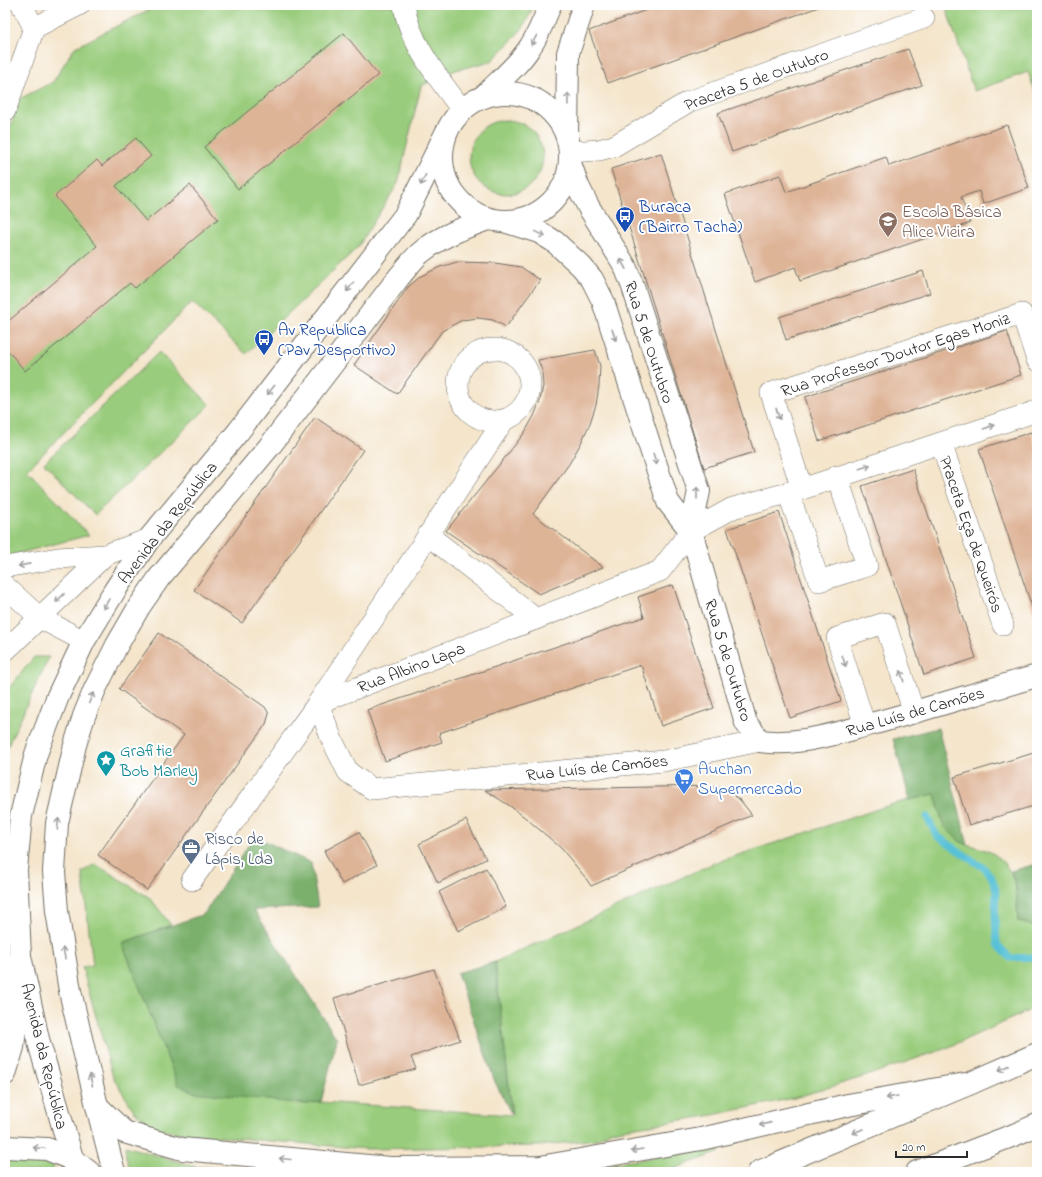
<svg xmlns="http://www.w3.org/2000/svg" width="1042" height="1177" font-family="'Indie Flower',sans-serif">
  <style>
    .green { fill: #99cc7c; stroke: #627c54 }
    .forest { fill: #7ab06c; stroke: #526e4c }
    .lines { fill: none; stroke-linecap: round; stroke-linejoin: round }
    .stream { stroke: #59c1d6; stroke-width: 7 }
    .building { fill: #deb497 }
    .street-casing { stroke: #716c63; stroke-width: 22 }
    .secondary-casing { stroke: #716c63; stroke-width: 24 }
    .highway-casing { stroke: #716c63; stroke-width: 24 }
    .street { stroke: #fff; stroke-width: 21 }
    .secondary { stroke: #fff; stroke-width: 22 }
    .highway { stroke: #fff; stroke-width: 22 }
    .oneway { stroke: #a0a0a0 }
    .labels { text-anchor: middle; stroke-width: 4; stroke-linejoin: round; paint-order: stroke }
    .street-label { font-size: 17px; fill: #2b2b2b; stroke: #fff }
    .transit-label { font-size: 17px; fill: #164399; stroke: #fff; text-anchor: start }
    .education-label { font-size: 17px; fill: #785e54; stroke: #fff; text-anchor: start }
    .culture-label { font-size: 17px; fill: #0d838f; stroke: #fff; text-anchor: start }
    .shop-label { font-size: 17px; fill: #366cbe; stroke: #fff; text-anchor: start }
    .service-label { font-size: 17px; fill: #4e5e75; stroke: #fff; text-anchor: start }
  </style>
  <rect width="100%" height="100%" fill="#fff"/>
  <filter id="ink" filterUnits="userSpaceOnUse"><feTurbulence type="fractalNoise" baseFrequency=".025" numOctaves="2"/><feDisplacementMap in="SourceGraphic" scale="8" xChannelSelector="R" yChannelSelector="G"/><feConvolveMatrix kernelMatrix="1 2 1 2 8 2 1 2 1" color-interpolation-filters="sRGB"/></filter>
  <filter id="wash" filterUnits="userSpaceOnUse"><feTurbulence type="fractalNoise" baseFrequency=".012" numOctaves="4" result="noise"/><feDisplacementMap in="SourceGraphic" scale="16" xChannelSelector="R" yChannelSelector="G"/><feGaussianBlur stdDeviation="0.9" result="paint"/><feColorMatrix in="noise" values="0 0 0 0 0 0 0 0 0 0 0 0 0 0 0 0 0 1.4 0 .05"/><feComposite in="paint" operator="in"/></filter>
  <g filter="url(#wash)">
    <rect width="100%" height="100%" fill="#f4e5cb"/>
    <!-- green -->
    <g class="green">
      <polygon points="158,5 534,5 523,28 492,61 456,70 421,86 398,183 358,247 246,354 192,302 27,470 89,535 5,557 5,144 19,99 53,82 74,48"/>
      <polygon points="945,5 1037,5 1037,97 1028,72 974,91"/>
      <circle cx="506" cy="157" r="37"/>
      <polygon points="159,352 210,405 95,515 44,463"/>
      <polygon points="34,657 49,657 5,752 5,693"/>
      <path d="M 935,793 L 959,841 C 968,845 987,849 994,854 C 1019,873 1016,893 1018,921 L 1037,928 L 1037,1007 L 947,1048 L 860,1078 L 794,1098 L 708,1116 L 610,1131 L 597,1139 L 539,1146 L 367,1149 L 187,1134 L 155,1129 L 134,1111 L 113,1077 L 82,967 L 93,965 L 82,872 L 95,864 L 150,898 L 171,925 L 122,943 L 305,1104 L 321,1102 L 512,1115 L 495,962 L 714,863 L 890,805 Z"/>
      <polygon points="125,1146 193,1166 274,1172 131,1172 126,1157"/>
      <polygon points="712,1149 720,1152 665,1172 553,1172"/>
      <polygon points="31,1156 53,1165 55,1172 5,1172 5,1157"/>
    </g>
    <!-- forest -->
    <g class="forest">
      <polygon points="938,728 968,845 959,841 943,825 935,794 910,800 893,739"/>
      <polygon points="254,836 311,863 318,907 254,910 337,1039 321,1102 305,1104 194,1092 178,1085 122,943 204,914"/>
      <polygon points="1037,864 1037,928 1018,921 1016,885 1011,871"/>
      <polygon points="495,962 512,1115 495,1082 457,973"/>
    </g>
    <g class="lines">
      <!-- stream -->
      <polyline class="stream" points="927,817 937,836 984,868 991,876 996,889 995,916 997,944 1010,958 1037,957"/>
    </g>
    <g id="blocks">
      <!-- building -->
      <g class="building">
        <polygon points="660,5 824,5 608,83 589,31"/>
        <polygon points="344,33 378,75 238,189 204,147"/>
        <polygon points="908,49 922,85 732,152 718,113"/>
        <polygon points="1007,125 1029,188 983,204 979,191 961,197 970,223 800,281 795,267 755,282 725,194 780,175 786,192 886,157 889,166"/>
        <polygon points="136,138 151,156 116,186 146,221 190,185 218,219 135,288 130,283 25,371 5,347 5,324 97,246 55,196 97,160 102,166"/>
        <polygon points="661,153 754,452 704,468 611,169"/>
        <polygon points="457,262 495,263 521,267 540,280 506,327 493,320 478,318 462,320 442,331 397,394 354,365 408,287 421,276 440,267"/>
        <polygon points="923,271 930,293 786,340 779,317"/>
        <polygon points="1007,331 1021,375 819,441 805,397"/>
        <polygon points="595,350 600,366 599,386 596,405 590,423 581,443 569,464 533,514 603,567 539,594 446,531 511,450 525,432 534,416 540,401 543,386 542,371 538,360"/>
        <polygon points="315,417 363,450 242,623 194,590"/>
        <polygon points="1031,432 1037,450 1037,622 979,449"/>
        <polygon points="913,469 976,658 924,675 862,486"/>
        <polygon points="779,512 841,701 790,718 727,529"/>
        <polygon points="673,585 714,708 661,726 641,665 439,733 442,742 385,761 367,710 644,617 638,597"/>
        <polygon points="159,633 265,707 269,714 266,724 147,890 98,855 184,735 119,689"/>
        <polygon points="1037,752 1037,805 969,825 954,777"/>
        <polygon points="713,786 725,788 740,800 752,815 591,886 585,877 561,848 527,819 510,806 485,790"/>
        <polygon points="466,820 486,859 438,883 419,844"/>
        <polygon points="359,832 377,865 342,884 324,851"/>
        <polygon points="486,868 506,907 458,931 439,892"/>
        <polygon points="434,969 460,1040 411,1057 416,1069 359,1085 334,998"/>
      </g>
    </g>
  </g>
  <g filter="url(#ink)">
    <use href="#blocks" fill-opacity="0" stroke="#716c63" stroke-width="1"/>
    <g class="lines">
      <defs>
        <g id="street">
          <polyline points="22,5 34,28"/>
          <path d="M 404,5 C 409,43 440,80 462,110"/>
          <polyline points="34,28 79,5"/>
          <polyline points="5,111 34,28"/>
          <polyline points="570,152 599,150 614,146 688,102 924,18"/>
          <circle cx="494" cy="385" r="36"/>
          <polyline points="504,420 318,703 332,740 348,772 372,789 664,761 760,741"/>
          <polyline points="941,443 1003,625"/>
          <polyline points="802,489 771,393 1022,314 1037,360"/>
          <polyline points="788,492 819,581 867,566 837,476"/>
          <polyline points="428,535 536,619"/>
          <polyline points="5,567 58,558 105,555"/>
          <polyline points="5,586 40,618 84,641"/>
          <polyline points="5,651 105,555 149,539"/>
          <polyline points="865,726 837,638 885,623 914,713"/>
          <polyline points="192,880 318,703 660,571 691,531 733,508 802,489 1037,411"/>
        </g>
        <g id="secondary">
          <circle cx="506" cy="157" r="64"/>
          <path d="M 483,97 C 499,81 518,66 530,47 C 539,34 544,20 550,5"/>
          <polyline points="567,137 568,53 584,5"/>
          <polyline points="570,163 578,186 588,206 625,266 633,287 699,491 691,531"/>
          <path d="M 504,221 L 539,232 L 555,242 L 581,266 L 592,279 L 603,301 L 668,502 L 691,531 L 746,723 L 760,741 C 797,746 833,734 868,725 C 925,710 980,692 1037,676"/>
          <polyline points="76,1172 38,1039 20,956 16,870 21,816 36,754 58,696 84,641 115,590 149,539 238,432 406,214 446,133"/>
          <path d="M 114,1172 L 97,1106 L 70,991 L 57,911 L 54,872 L 57,823 L 75,745 L 84,716 L 95,689 L 117,645 L 139,607 L 159,578 L 269,447 L 399,277 C 407,268 414,257 424,250 C 443,235 466,227 488,219"/>
        </g>
        <g id="highway">
          <polyline points="5,1074 13,1047 18,1001 20,956"/>
          <polyline points="97,1106 124,1132 182,1149 390,1168 540,1167 701,1139 848,1105 971,1083"/>
          <polyline points="5,1147 47,1149 72,1159 89,1172"/>
          <polyline points="759,1172 971,1083 1037,1054"/>
          <polyline points="917,1172 1014,1135 1037,1125"/>
        </g>
      </defs>
      <!-- street casing -->
      <use href="#street" class="street-casing"/>
      <!-- secondary casing -->
      <use href="#secondary" class="secondary-casing"/>
      <!-- highway casing -->
      <use href="#highway" class="highway-casing"/>
      <!-- street -->
      <use href="#street" class="street"/>
      <!-- secondary -->
      <use href="#secondary" class="secondary"/>
      <!-- highway -->
      <use href="#highway" class="highway"/>
    </g>
    <!-- one-way arrows -->
    <defs><path id="oneway-shaft" d="M-6 0H5M1.5-3L5.5 0L1.5 3" fill="none" stroke-width="1.6" stroke-linecap="round" stroke-linejoin="round"/></defs>
    <g class="oneway">
      <use href="#oneway-shaft" transform="translate(534 40) rotate(120)"/>
      <use href="#oneway-shaft" transform="translate(568 99) rotate(-89)"/>
      <use href="#oneway-shaft" transform="translate(423 180) rotate(116)"/>
      <use href="#oneway-shaft" transform="translate(540 234) rotate(26)"/>
      <use href="#oneway-shaft" transform="translate(623 264) rotate(-119)"/>
      <use href="#oneway-shaft" transform="translate(350 287) rotate(127)"/>
      <use href="#oneway-shaft" transform="translate(614 335) rotate(72)"/>
      <use href="#oneway-shaft" transform="translate(271 390) rotate(128)"/>
      <use href="#oneway-shaft" transform="translate(778 414) rotate(72)"/>
      <use href="#oneway-shaft" transform="translate(989 427) rotate(-19)"/>
      <use href="#oneway-shaft" transform="translate(655 459) rotate(72)"/>
      <use href="#oneway-shaft" transform="translate(865 467) rotate(-18)"/>
      <use href="#oneway-shaft" transform="translate(697 493) rotate(-90)"/>
      <use href="#oneway-shaft" transform="translate(24 565) rotate(169)"/>
      <use href="#oneway-shaft" transform="translate(60 598) rotate(135)"/>
      <use href="#oneway-shaft" transform="translate(106 604) rotate(121)"/>
      <use href="#oneway-shaft" transform="translate(844 661) rotate(72)"/>
      <use href="#oneway-shaft" transform="translate(902 676) rotate(-108)"/>
      <use href="#oneway-shaft" transform="translate(91 698) rotate(-68)"/>
      <use href="#oneway-shaft" transform="translate(58 824) rotate(-83)"/>
      <use href="#oneway-shaft" transform="translate(64 953) rotate(-100)"/>
      <use href="#oneway-shaft" transform="translate(1004 1068) rotate(156)"/>
      <use href="#oneway-shaft" transform="translate(91 1080) rotate(-103)"/>
      <use href="#oneway-shaft" transform="translate(892 1097) rotate(170)"/>
      <use href="#oneway-shaft" transform="translate(765 1124) rotate(167)"/>
      <use href="#oneway-shaft" transform="translate(858 1131) rotate(157)"/>
      <use href="#oneway-shaft" transform="translate(39 1148) rotate(-177)"/>
      <use href="#oneway-shaft" transform="translate(637 1150) rotate(170)"/>
      <use href="#oneway-shaft" transform="translate(285 1159) rotate(-175)"/>
    </g>
  </g>
  <!-- icons -->
  <defs>
    <symbol id="bus-pin" viewBox="-11 -11 22 30"><path d="M0 17L-7.5 6A9.5 9.5 0 1 1 7.5 6Z" fill="#1a4fb4" stroke="#fff"/><path d="M-5-6H5V4H4V6H2V4H-2V6H-4V4H-5ZM-3.5-4V0h7V-4ZM-3.5 1.2v1.5H-2V1.2ZM2 1.2v1.5H3.5V1.2Z" fill="#fff"/></symbol>
    <symbol id="school-pin" viewBox="-11 -11 22 30"><path d="M0 17L-7.5 6A9.5 9.5 0 1 1 7.5 6Z" fill="#8d6e63" stroke="#fff"/><path d="M0-5L7-2L0 1L-7-2ZM-4 1L0 2.5L4 1V4Q0 6-4 4Z" fill="#fff"/></symbol>
    <symbol id="sight-pin" viewBox="-11 -11 22 30"><path d="M0 17L-7.5 6A9.5 9.5 0 1 1 7.5 6Z" fill="#0f9aa8" stroke="#fff"/><path d="M0-6L1.8-2.2L6-1.7L2.9 1.2L3.7 5.4L0 3.3L-3.7 5.4L-2.9 1.2L-6-1.7L-1.8-2.2Z" fill="#fff"/></symbol>
    <symbol id="supermarket-pin" viewBox="-11 -11 22 30"><path d="M0 17L-7.5 6A9.5 9.5 0 1 1 7.5 6Z" fill="#3f7fe0" stroke="#fff"/><path d="M-6-5.5h2.5l.6 2H6L4.5 2H-2.5L-4.4-4H-6ZM-1.5 3.2a1.3 1.3 0 1 0 .1 0ZM3 3.2a1.3 1.3 0 1 0 .1 0Z" fill="#fff"/></symbol>
    <symbol id="office-pin" viewBox="-11 -11 22 30"><path d="M0 17L-7.5 6A9.5 9.5 0 1 1 7.5 6Z" fill="#5c6f8a" stroke="#fff"/><path d="M-6-3h4V-5.5h4V-3h4V5H-6ZM-1-4.5V-3h2v-1.5ZM-6 0V1H6V0Z" fill="#fff"/></symbol>
  </defs>
  <g fill-rule="evenodd">
    <use href="#bus-pin" x="614" y="205" width="22" height="30"/>
    <use href="#school-pin" x="877" y="210" width="22" height="30"/>
    <use href="#bus-pin" x="253" y="328" width="22" height="30"/>
    <use href="#sight-pin" x="95" y="749" width="22" height="30"/>
    <use href="#supermarket-pin" x="673" y="767" width="22" height="30"/>
    <use href="#office-pin" x="180" y="837" width="22" height="30"/>
  </g>
  <g class="labels">
    <!-- street labels -->
    <g class="street-label">
      <text transform="translate(756 79) rotate(-20)" y="6">Praceta 5 de Outubro</text>
      <text transform="translate(650 342) rotate(72)" y="6">Rua 5 de Outubro</text>
      <text transform="translate(895 354) rotate(-18)" y="6">Rua Professor Doutor Egas Moniz</text>
      <text transform="translate(167 522) rotate(-52)" y="6">Avenida da República</text>
      <text transform="translate(972 534) rotate(71)" y="6">Praceta Eça de Queirós</text>
      <text transform="translate(729 660) rotate(73)" y="6">Rua 5 de Outubro</text>
      <text transform="translate(411 667) rotate(-21)" y="6">Rua Albino Lapa</text>
      <text transform="translate(915 711) rotate(-16)" y="6">Rua Luís de Camões</text>
      <text transform="translate(597 767) rotate(-6)" y="6">Rua Luís de Camões</text>
      <text transform="translate(45 1056) rotate(76)" y="6">Avenida da República</text>
    </g>
    <!-- transit labels -->
    <g class="transit-label">
      <text x="639" y="212">Buraca<tspan x="639" dy="20">(Bairro Tacha)</tspan></text>
      <text x="278" y="335">Av Republica<tspan x="278" dy="20">(Pav Desportivo)</tspan></text>
    </g>
    <!-- education labels -->
    <g class="education-label">
      <text x="902" y="217">Escola Básica<tspan x="902" dy="20">Alice Vieira</tspan></text>
    </g>
    <!-- culture labels -->
    <g class="culture-label">
      <text x="120" y="756">Grafitie<tspan x="120" dy="20">Bob Marley</tspan></text>
    </g>
    <!-- shop labels -->
    <g class="shop-label">
      <text x="698" y="774">Auchan<tspan x="698" dy="20">Supermercado</tspan></text>
    </g>
    <!-- service labels -->
    <g class="service-label">
      <text x="205" y="844">Risco de<tspan x="205" dy="20">Lápis, Lda</tspan></text>
    </g>
  </g>
  <!-- margin -->
  <rect width="1042" height="1177" fill="none" stroke="#fff" stroke-width="20"/>
  <!-- scale -->
  <path d="M896 1151v6h71v-6" fill="none" stroke="#2b2b2b" stroke-width="2"/>
  <text x="902" y="1151" font-size="12" fill="#2b2b2b" stroke="#ffffff" stroke-width="3" paint-order="stroke">20 m</text>
</svg>
